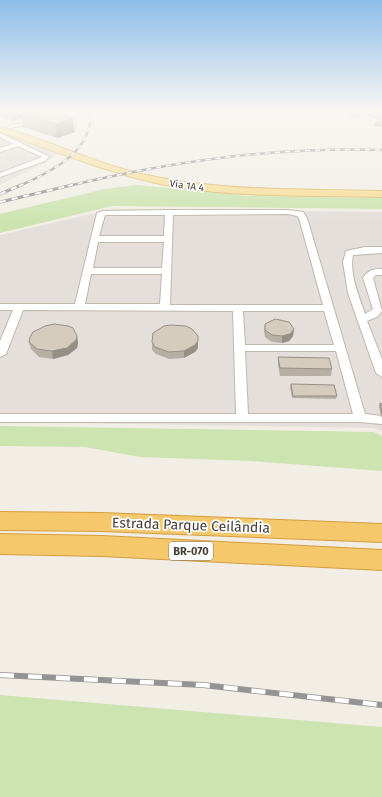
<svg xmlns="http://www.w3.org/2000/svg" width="382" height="797" font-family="'Fira Sans',sans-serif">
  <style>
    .industrial { fill: #e4dfda }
    .green { fill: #cce4b0 }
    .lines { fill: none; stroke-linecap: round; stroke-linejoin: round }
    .minor-casing { stroke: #bfb8ab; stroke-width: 2 }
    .major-casing { stroke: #dcba68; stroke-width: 2 }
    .highway-casing { stroke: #d49d3c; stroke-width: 2 }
    .minor { fill: #fff; fill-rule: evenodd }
    .major { fill: #f8dd97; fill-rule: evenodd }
    .highway { fill: #f6c86c; fill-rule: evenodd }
    .rail-far2-casing { stroke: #949494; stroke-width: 2.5 }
    .rail-far1-casing { stroke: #949494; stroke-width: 3 }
    .rail-casing { stroke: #949494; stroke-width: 6 }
    .rail-far2 { stroke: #fff; stroke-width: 1.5; stroke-dasharray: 5; stroke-linecap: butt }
    .rail-far1 { stroke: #fff; stroke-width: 2; stroke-dasharray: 6; stroke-linecap: butt }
    .rail { stroke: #fff; stroke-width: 4.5; stroke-dasharray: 14; stroke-linecap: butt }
    .wall { fill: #b7afa3 }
    .shaded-wall { fill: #958f85 }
    .building { fill: #d5ccbe; stroke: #958f85 }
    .labels { text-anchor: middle; stroke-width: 3.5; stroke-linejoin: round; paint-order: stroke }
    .far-street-label { font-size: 10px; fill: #443e35; stroke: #fff }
    .shield { fill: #fff; stroke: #7c7872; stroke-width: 1 }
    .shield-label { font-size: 11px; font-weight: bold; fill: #443e35 }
    .near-street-label { font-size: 14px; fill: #443e35; stroke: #fff }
  </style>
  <rect width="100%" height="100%" fill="#f2eee5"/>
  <!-- industrial -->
  <g class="industrial">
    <polygon points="0,131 60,152 43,164 0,185"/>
    <polygon points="113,209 382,212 382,431 374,428 0,422 0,235"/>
  </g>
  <!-- green -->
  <g class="green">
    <polygon points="137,185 248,196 382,198 382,209 112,206 0,233 0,214 105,189"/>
    <polygon points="0,426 374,432 382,436 382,471 251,461 140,457 85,447 0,446"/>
    <polygon points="0,695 382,727 382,797 0,797"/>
  </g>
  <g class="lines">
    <defs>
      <g id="minor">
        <polygon points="56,110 64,110 42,119 37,118"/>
        <polygon points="69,110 75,110 75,128 62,126 70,125"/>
        <polygon points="372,110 378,110 371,120 368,118"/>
        <polygon points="38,120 41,122 40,123 9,128 6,126"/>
        <polygon points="0,133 48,156 49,157 45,161 0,177 0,173 42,157 18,146 0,152 0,148 13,144 0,137"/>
        <path d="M 169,210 L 288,210 L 303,212 L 307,218 L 365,414 L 382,416 L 382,424 L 360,422 L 0,422 L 0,414 L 236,414 L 233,311 L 23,310 L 6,354 L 0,357 L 0,341 L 13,310 L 0,310 L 0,304 L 75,304 L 97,213 L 103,211 ZM 288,214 L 297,216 L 299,218 L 323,305 L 170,305 L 173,215 ZM 165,215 L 164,236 L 99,236 L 105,215 ZM 98,242 L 164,242 L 162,268 L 93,268 ZM 91,274 L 162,274 L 160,304 L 85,304 ZM 243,311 L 324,311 L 334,345 L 245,345 ZM 245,351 L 336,351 L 353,414 L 248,414 Z"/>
        <path d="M 365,247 L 382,247 L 382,253 L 353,255 C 349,274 359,296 365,314 L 373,309 L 363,278 C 368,270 373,269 382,269 L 382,275 L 376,275 L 373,278 L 382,311 L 377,317 L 367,321 L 382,359 L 382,377 L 376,373 L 348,293 L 343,262 L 346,251 Z"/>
      </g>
      <path id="major" d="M 0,127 C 47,139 91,162 138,173 C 217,192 301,189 382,191 L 382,197 C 312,195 239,198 170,186 C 112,175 56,151 0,132 Z"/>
      <g id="highway">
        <polygon points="0,512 101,513 382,524 382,542 101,531 0,530"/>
        <polygon points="0,534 102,536 382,550 382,570 102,556 0,554"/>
      </g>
    </defs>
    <!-- minor casing -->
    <use href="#minor" class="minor-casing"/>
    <!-- major casing -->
    <use href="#major" class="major-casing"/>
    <!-- highway casing -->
    <use href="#highway" class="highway-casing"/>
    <!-- minor -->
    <use href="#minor" class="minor"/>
    <!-- major -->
    <use href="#major" class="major"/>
    <!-- highway -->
    <use href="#highway" class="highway"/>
    <defs>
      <g id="rail-far2">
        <path d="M 19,186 C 51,172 95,151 90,110"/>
        <path d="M 68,186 C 174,161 273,147 382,150"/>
      </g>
      <g id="rail-far1">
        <polyline points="0,194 21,185"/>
        <polyline points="0,202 72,185"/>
      </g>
      <polyline id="rail" points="0,675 203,685 382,705"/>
    </defs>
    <!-- rail-far2 casing -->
    <use href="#rail-far2" class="rail-far2-casing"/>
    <!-- rail-far1 casing -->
    <use href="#rail-far1" class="rail-far1-casing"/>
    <!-- rail casing -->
    <use href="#rail" class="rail-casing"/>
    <!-- rail-far2 -->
    <use href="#rail-far2" class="rail-far2"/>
    <!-- rail-far1 -->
    <use href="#rail-far1" class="rail-far1"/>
    <!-- rail -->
    <use href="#rail" class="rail"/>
  </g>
  <!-- wall -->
  <g class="wall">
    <polygon points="0,110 49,110 47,111 75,132 57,138 23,127 22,118 12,121 4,118 3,116 0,115"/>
    <polygon points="293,110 313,110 313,112 309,115 292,112"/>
    <polygon points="330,110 356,110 352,114"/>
    <polygon points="359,110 371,110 359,116 359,117 356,119 350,118 351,116 354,115 354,114"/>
    <polygon points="375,113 382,114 382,127 374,126 375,124 380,119 367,116 368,114"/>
    <polygon points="265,324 294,329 293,336 289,341 282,343 272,342 265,337 264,332"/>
    <polygon points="77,336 78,343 77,348 68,355 53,359 39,357 31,349 29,342"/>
    <polygon points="152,342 198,348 195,352 184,358 169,359 156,354 152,350"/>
    <polygon points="278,357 332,369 331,376 280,376 278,365"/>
    <polygon points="291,384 337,396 336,399 292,398 290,387"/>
    <polygon points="380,403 382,404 382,417 381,417 379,406"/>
  </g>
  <!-- shaded-wall -->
  <g class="shaded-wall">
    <polygon points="10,110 25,110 25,115 21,113 22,118 12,121"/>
    <polygon points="29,110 49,110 30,116"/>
    <polygon points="352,110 356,110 352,114"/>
    <polygon points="368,110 371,110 359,116 359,117 356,119 359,116 359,114"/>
    <polygon points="73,118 75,132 57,138 56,124"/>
    <polygon points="294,329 293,336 289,341 282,343 282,336"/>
    <polygon points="77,336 78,343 77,348 68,355 53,359 52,351"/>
    <polygon points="198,336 198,348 195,352 184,358 184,351"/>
  </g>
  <!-- building -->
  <g class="building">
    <polygon points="38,110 45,110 73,118 56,124 21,113"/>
    <polygon points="293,110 313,110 310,113"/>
    <polygon points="359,110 368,110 359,114 354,114"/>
    <polygon points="373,110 375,111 373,112 382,114 382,117 368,114"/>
    <polygon points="353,115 359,116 357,118 351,116"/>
    <polygon points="381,119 382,119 382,125 375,124"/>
    <polygon points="275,319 289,322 294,329 290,334 282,336 272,335 265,330 265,324"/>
    <polygon points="54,324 68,326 73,328 77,336 76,340 67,348 52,351 37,349 29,342 30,337 33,332 45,326"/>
    <polygon points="171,325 186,326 192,329 198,336 198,341 195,345 184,351 169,352 155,347 152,342 153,333 164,326"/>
    <polygon points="278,357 329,358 332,369 280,368"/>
    <polygon points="291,384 334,385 337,396 293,396"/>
    <polygon points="380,403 382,404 382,414"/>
  </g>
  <!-- sky -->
  <linearGradient id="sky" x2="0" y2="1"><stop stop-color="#8dbeea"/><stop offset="0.5" stop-color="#f9f7f3"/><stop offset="1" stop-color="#f9f7f3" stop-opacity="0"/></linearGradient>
  <rect width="382" height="222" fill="url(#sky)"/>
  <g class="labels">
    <!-- far-street labels -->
    <g class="far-street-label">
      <text transform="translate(187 185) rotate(8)" y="4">Via 1A 4</text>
    </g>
    <!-- shield labels -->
    <rect class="shield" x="169" y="542" width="44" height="18" rx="3"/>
    <g class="shield-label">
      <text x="191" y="555">BR-070</text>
    </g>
    <!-- near-street labels -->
    <g class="near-street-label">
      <text transform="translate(191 525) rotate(2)" y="5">Estrada Parque Ceilândia</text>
    </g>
  </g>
</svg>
